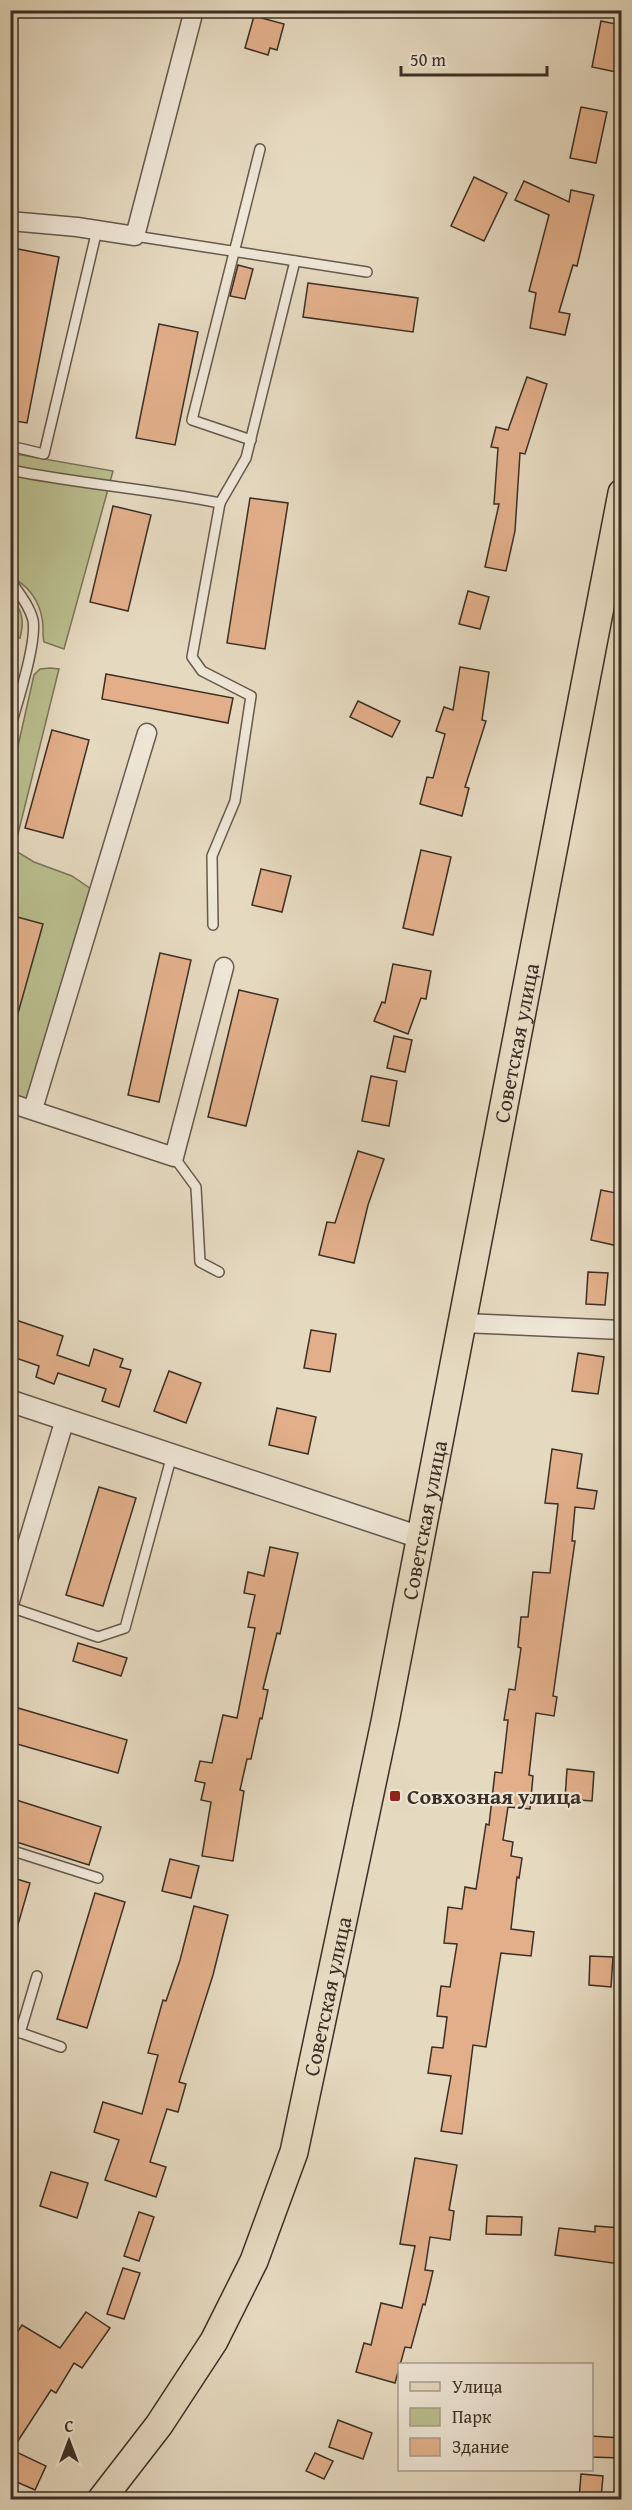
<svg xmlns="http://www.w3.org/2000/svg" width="632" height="2510" font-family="'Gentium Book Plus',serif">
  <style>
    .green { fill: #babe8e; stroke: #7a765a; stroke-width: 1.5 }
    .building { fill: #e2af8a; stroke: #3b2f25; stroke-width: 1.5 }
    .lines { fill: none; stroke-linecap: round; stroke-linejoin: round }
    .service-casing { stroke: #665a4c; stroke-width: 12 }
    .minor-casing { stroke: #665a4c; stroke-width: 21 }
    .tertiary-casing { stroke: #665a4c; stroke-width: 24 }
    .primary-casing { stroke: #3b2f25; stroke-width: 30 }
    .service { stroke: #eee6d6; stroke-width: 9 }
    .minor { stroke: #eee6d6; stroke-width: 18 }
    .tertiary { stroke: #eee6d6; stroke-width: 21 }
    .primary { stroke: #e5d9c0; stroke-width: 27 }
    .poi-dot { fill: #8f2418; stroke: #eee6d6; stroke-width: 2 }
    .labels { text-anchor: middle; stroke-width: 4.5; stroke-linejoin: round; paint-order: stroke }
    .street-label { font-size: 22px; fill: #3b2f25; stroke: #eee6d6 }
    .poi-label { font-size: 22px; font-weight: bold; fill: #3b2f25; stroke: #eee6d6; text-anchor: start }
  </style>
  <rect width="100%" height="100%" fill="#e5d9c0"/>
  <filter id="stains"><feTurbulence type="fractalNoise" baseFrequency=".00333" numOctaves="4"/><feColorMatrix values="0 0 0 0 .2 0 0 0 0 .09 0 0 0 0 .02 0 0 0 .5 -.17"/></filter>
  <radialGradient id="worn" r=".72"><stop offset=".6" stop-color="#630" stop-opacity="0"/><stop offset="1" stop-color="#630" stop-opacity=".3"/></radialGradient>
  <!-- green -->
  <g class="green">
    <path d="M 10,453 L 113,471 L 64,649 L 44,642 C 42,635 44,626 42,618 C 39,601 27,583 11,578 Z"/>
    <path d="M 10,595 C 22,611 25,619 20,638 L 11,636 L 16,608 L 11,606 Z"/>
    <polygon points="50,668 59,669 14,850 34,862 72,876 91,889 28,1102 11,1098 10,767 14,764 11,763 11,758 15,759 34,675 40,669"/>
  </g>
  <!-- building -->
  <g class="building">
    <polygon points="254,16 284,24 277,50 270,48 268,55 245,48"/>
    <polygon points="601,21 621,25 621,73 592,67"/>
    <polygon points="581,107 607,112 596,163 570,158"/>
    <polygon points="474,177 507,193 484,241 451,226"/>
    <polygon points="524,181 569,202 571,190 594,195 577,266 573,265 559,312 570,314 565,335 530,328 536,293 529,291 549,215 515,200"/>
    <polygon points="18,249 59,257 27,423 10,420 10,288"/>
    <polygon points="238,265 253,269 245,299 230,296"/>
    <polygon points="308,283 418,298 413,332 303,317"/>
    <polygon points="159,324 198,332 175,445 136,438"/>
    <polygon points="527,377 547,384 525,454 520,453 515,531 506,571 485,567 499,504 494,504 498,448 491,447 496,427 508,430"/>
    <polygon points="250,498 288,503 265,649 227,643"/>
    <polygon points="113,506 151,515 128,611 90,602"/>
    <polygon points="468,591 489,597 480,629 459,624"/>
    <polygon points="460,667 489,672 482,720 486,721 465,787 469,788 462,816 420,804 427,777 433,778 445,734 436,731 444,707 453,710"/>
    <polygon points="106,674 233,698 228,723 102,699"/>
    <polygon points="358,701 400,721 392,737 350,717"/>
    <polygon points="52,730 89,740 63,838 25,828"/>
    <polygon points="421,850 451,857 433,935 403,928"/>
    <polygon points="261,869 291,876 282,912 252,905"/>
    <polygon points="10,915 43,924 15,1024 10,1023"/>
    <polygon points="160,953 191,960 159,1102 128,1095"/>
    <polygon points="393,964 431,971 426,999 421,998 408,1034 374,1021 382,1002 385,1003"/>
    <polygon points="239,990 278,999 246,1126 208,1117"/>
    <polygon points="394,1036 412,1040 405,1072 387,1068"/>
    <polygon points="371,1076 397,1081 389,1126 362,1121"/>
    <polygon points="358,1151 384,1159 368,1205 354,1263 319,1255 327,1222 335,1223"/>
    <polygon points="601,1190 621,1194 621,1231 618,1246 591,1240"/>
    <polygon points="588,1272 608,1273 605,1305 586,1304"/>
    <polygon points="10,1318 63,1336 57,1355 89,1366 94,1349 123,1359 120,1367 131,1370 119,1407 102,1401 106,1389 58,1373 54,1384 36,1377 39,1366 10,1356"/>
    <polygon points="311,1330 336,1334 330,1372 304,1368"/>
    <polygon points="578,1353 604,1357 598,1394 572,1391"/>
    <polygon points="169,1371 201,1383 186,1423 154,1411"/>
    <polygon points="277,1408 316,1417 308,1454 269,1445"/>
    <polygon points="552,1449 582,1454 577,1488 597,1491 594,1509 575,1507 572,1541 575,1541 553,1696 557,1697 554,1716 536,1713 529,1775 533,1776 530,1809 508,1807 503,1840 513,1842 511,1856 522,1858 519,1878 517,1877 511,1929 534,1932 531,1956 501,1953 486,2047 473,2045 462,2134 441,2131 451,2076 428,2073 432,2047 443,2048 447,2017 437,2016 441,1986 450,1987 457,1944 444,1943 448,1907 462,1909 465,1887 476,1889 486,1824 489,1825 495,1772 502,1773 508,1720 504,1720 509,1689 515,1690 521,1648 518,1647 521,1617 528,1617 533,1572 550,1573 558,1504 545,1503"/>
    <polygon points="99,1487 136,1498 103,1606 66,1595"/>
    <polygon points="270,1547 298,1553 280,1634 277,1633 263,1689 268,1690 262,1719 260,1718 251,1759 247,1759 240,1790 244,1791 233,1861 202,1856 211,1802 201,1800 205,1783 195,1781 200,1761 212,1763 223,1715 237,1718 255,1628 248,1627 255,1595 244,1593 248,1572 264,1576"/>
    <polygon points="78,1643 127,1658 121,1676 73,1661"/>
    <polygon points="18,1708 127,1740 118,1773 10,1742"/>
    <polygon points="567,1769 594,1772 592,1801 565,1799"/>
    <polygon points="10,1798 101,1827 89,1865 10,1840"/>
    <polygon points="170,1859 199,1866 191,1898 162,1891"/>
    <polygon points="10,1877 30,1883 15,1935 10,1934"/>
    <polygon points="95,1893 125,1902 87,2028 57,2019"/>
    <polygon points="194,1906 228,1915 213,1975 179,2082 186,2084 178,2112 167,2109 150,2162 166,2167 156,2197 105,2180 119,2140 94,2132 103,2102 142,2114 158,2055 148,2053 163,2000 166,2001 180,1960"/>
    <polygon points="590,1956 613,1957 611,1987 589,1985"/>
    <polygon points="415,2158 457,2165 449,2210 454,2211 450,2240 430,2237 425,2270 433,2271 425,2305 423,2304 411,2348 405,2347 395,2383 356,2372 364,2343 371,2345 381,2303 402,2308 415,2246 400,2244"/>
    <polygon points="51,2172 88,2183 77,2218 40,2206"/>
    <polygon points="139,2212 154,2217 139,2261 124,2256"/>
    <polygon points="487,2216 522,2217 521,2235 486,2234"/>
    <polygon points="595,2226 621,2228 620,2264 555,2255 559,2228 595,2232"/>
    <polygon points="123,2268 140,2273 124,2319 107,2314"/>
    <polygon points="86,2312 110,2328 82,2368 74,2363 56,2393 51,2390 12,2450 46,2466 35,2490 10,2479 10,2343 22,2325 60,2348"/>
    <polygon points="338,2420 372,2433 363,2459 329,2447"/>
    <polygon points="591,2436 621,2438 621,2458 591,2457"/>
    <polygon points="315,2453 333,2461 324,2479 306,2471"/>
    <polygon points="581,2474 603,2476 601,2499 579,2499"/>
  </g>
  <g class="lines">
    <defs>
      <g id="service">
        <polyline points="10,11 11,10"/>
        <polyline points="135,236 367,272"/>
        <polyline points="251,440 192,420 260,149"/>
        <polyline points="10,446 44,454 97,230"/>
        <path d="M 10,470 C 80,484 150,489 220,503 L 246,458 L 295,261"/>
        <path d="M 10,586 L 15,587 C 22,597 30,608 33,620 C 37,644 17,703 10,729"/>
        <polyline points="213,925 212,856 235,801 251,696 202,671 192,657 220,503"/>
        <polyline points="174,1157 196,1187 200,1262 219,1272"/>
        <polyline points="10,1607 98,1637 125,1628 172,1455"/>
        <polyline points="10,1850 98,1878"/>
        <polyline points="10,2029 61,2047"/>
        <polyline points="20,2033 37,1976"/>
      </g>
      <g id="minor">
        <polyline points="10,221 77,227 135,236 194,10"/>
        <polyline points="10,1103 174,1157 224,967"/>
        <polyline points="33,1109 147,733"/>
        <polyline points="463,1323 622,1330"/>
        <polyline points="10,1601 65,1419"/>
      </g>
      <polyline id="tertiary" points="10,1401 419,1537"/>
      <g id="primary">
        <path id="s1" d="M 101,2500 L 159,2425 L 214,2341 L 254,2261 L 294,2152 L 385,1722 L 622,493"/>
      </g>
    </defs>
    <!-- service casing -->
    <use href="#service" class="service-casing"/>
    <!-- minor casing -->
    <use href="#minor" class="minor-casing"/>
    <!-- tertiary casing -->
    <use href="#tertiary" class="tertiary-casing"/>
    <!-- primary casing -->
    <use href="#primary" class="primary-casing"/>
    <!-- service -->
    <use href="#service" class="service"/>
    <!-- minor -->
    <use href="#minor" class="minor"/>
    <!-- tertiary -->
    <use href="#tertiary" class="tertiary"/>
    <!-- primary -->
    <use href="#primary" class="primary"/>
  </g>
  <!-- markers -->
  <rect class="poi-dot" x="389" y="1790" width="12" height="12" rx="3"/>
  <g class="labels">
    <!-- street labels -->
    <g class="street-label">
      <text dy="8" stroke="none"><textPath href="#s1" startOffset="1532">Советская улица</textPath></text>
      <text dy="8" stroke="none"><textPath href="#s1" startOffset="1046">Советская улица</textPath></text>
      <text dy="8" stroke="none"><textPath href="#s1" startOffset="560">Советская улица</textPath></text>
    </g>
    <!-- poi labels -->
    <g class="poi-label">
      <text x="407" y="1804">Совхозная улица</text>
    </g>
  </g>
  <!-- margin -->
  <rect width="632" height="2510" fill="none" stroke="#e5d9c0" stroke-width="36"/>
  <rect x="12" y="12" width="608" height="2486" fill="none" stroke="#3b2f25" stroke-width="3"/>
  <rect x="18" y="18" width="596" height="2474" fill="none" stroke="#3b2f25" stroke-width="1.5"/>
  <!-- legend -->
  <rect x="398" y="2363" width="195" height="108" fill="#eee6d6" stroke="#a69d8f" stroke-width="1.5"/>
  <rect x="410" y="2382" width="30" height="9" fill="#e5d9c0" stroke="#a69d8f" stroke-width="1.5"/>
  <text x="452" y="2393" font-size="18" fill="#3b2f25">Улица</text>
  <rect x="410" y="2408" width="30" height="18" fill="#babe8e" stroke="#a69d8f" stroke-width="1.5"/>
  <text x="452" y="2423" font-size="18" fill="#3b2f25">Парк</text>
  <rect x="410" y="2438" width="30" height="18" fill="#e2af8a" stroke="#a69d8f" stroke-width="1.5"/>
  <text x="452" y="2453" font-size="18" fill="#3b2f25">Здание</text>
  <!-- north arrow -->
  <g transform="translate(69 2441)" stroke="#eee6d6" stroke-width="4.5" paint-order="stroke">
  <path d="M0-4.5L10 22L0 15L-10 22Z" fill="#3b2f25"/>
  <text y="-9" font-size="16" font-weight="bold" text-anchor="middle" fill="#3b2f25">С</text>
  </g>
  <!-- scale -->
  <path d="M401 66v9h146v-9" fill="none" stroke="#3b2f25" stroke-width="3"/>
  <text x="410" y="66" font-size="18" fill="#3b2f25" stroke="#eee6d6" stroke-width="4.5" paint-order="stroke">50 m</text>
  <rect width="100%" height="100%" filter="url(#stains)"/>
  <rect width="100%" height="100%" fill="url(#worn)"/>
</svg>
